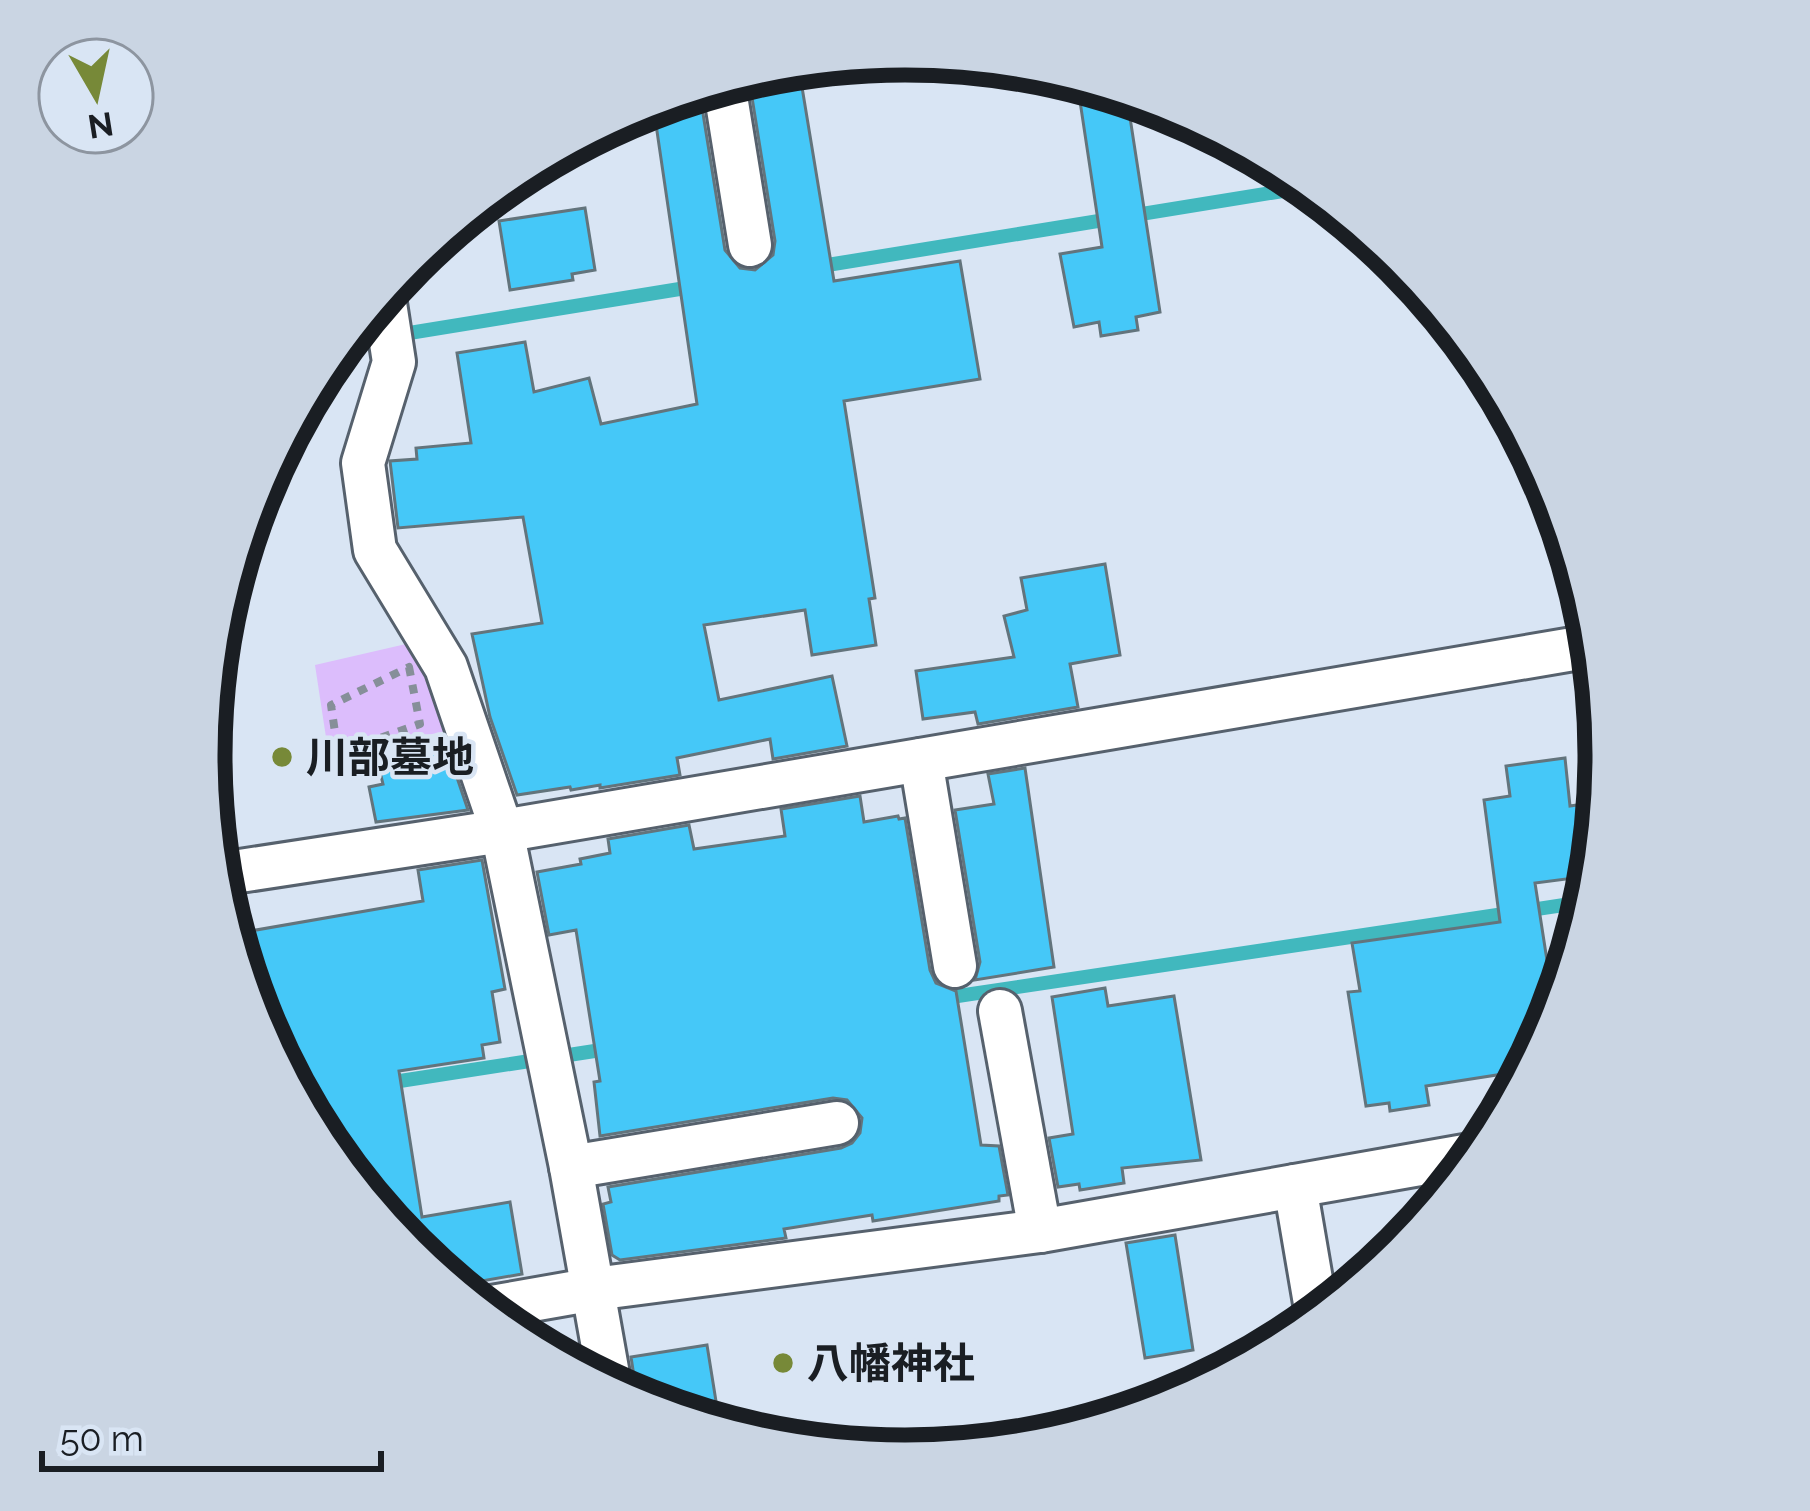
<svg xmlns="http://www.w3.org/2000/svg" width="1810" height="1511" font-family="Raleway,'Noto Sans JP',sans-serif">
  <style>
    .green { fill: #dcbdfc }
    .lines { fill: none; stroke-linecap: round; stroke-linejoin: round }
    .stream { stroke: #41b8be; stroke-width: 14 }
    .building { fill: #45c8f8; stroke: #63747c; stroke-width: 3 }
    .minor-casing { stroke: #56616d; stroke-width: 48 }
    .path { stroke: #868f99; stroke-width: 8; stroke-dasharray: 9 9; stroke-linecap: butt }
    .minor { stroke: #fff; stroke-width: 42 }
    .poi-dot { fill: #778938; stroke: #d9e5f4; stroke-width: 4.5 }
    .labels { text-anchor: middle; stroke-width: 9; stroke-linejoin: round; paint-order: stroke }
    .poi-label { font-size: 42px; font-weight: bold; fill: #1a1e23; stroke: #d9e5f4; text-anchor: start }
    .rim { fill: none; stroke: #1a1e23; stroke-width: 15 }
  </style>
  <rect width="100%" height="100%" fill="#d9e5f4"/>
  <!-- green -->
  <polygon class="green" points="419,641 459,728 329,757 315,665"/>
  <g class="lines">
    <!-- stream -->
    <g class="stream">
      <polyline points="815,267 1295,189"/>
      <polyline points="354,342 698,286"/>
      <polyline points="938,999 1577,903"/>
      <polyline points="387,1083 614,1048"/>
    </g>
  </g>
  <!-- building -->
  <g class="building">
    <polygon points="800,75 834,281 960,261 980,379 844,401 875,598 869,599 876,645 812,655 805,610 704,625 719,700 832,676 847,746 773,759 770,739 677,758 680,775 600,788 600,785 571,790 570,787 517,795 490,717 472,634 542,623 523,517 398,528 390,461 417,459 416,448 471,443 457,353 525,342 534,392 589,378 601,424 697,404 653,104 700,95 725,250 740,268 755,270 773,255 775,241 750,85"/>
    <polygon points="1078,88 1127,98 1160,312 1136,317 1138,330 1101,336 1099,322 1074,327 1060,254 1102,247"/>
    <polygon points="585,208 595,270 572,274 573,280 510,290 499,221"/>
    <polygon points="1105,564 1120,655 1070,664 1078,707 978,724 975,712 923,719 916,671 1014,657 1004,616 1027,610 1021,578"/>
    <polygon points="447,748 468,810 376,822 369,787 383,784 380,772 397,768 395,759"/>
    <polygon points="1565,758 1570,806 1597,802 1582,877 1535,883 1555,1012 1553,1025 1522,1071 1426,1086 1429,1105 1390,1111 1389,1103 1366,1106 1348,992 1360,991 1352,943 1500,922 1484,800 1510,796 1506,766"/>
    <polygon points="1025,768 1054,967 975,980 980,962 955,810 994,804 988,774"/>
    <polygon points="860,796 864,822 898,816 899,819 905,818 930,970 936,983 956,991 981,1145 999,1146 1008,1195 999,1196 999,1201 873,1221 872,1215 784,1229 786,1238 620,1260 612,1255 603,1204 611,1202 608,1187 841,1148 852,1143 860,1133 862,1118 847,1100 833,1098 600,1136 594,1082 600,1081 576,930 549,935 537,872 581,864 580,859 610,853 608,839 689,825 694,849 785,836 781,809"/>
    <polygon points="482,860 505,989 492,992 500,1042 482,1045 484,1058 399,1071 422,1217 510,1202 522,1274 459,1285 408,1251 257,1023 239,933 423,901 418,870"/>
    <polygon points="1105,988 1108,1006 1174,996 1201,1160 1122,1168 1124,1183 1080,1190 1079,1184 1058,1187 1049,1138 1073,1134 1052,997"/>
    <polygon points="1175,1235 1193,1350 1145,1358 1126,1243"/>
    <polygon points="707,1345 719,1420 632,1401 635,1383 631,1357"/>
  </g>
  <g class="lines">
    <defs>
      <g id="minor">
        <polyline points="725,90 750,245"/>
        <polyline points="384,297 394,362 363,463 375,550 446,667 502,831 571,1167 610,1386"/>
        <polyline points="921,760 955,966"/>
        <polyline points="227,873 502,831 1585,647"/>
        <polyline points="1000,1011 1040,1231"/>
        <polyline points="571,1167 837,1123"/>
        <polyline points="1295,1186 1316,1309"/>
        <polyline points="492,1307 594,1289 1040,1231 1465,1156"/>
      </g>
    </defs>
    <!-- minor casing -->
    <use href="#minor" class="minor-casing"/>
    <!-- path -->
    <polygon class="path" points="409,667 420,724 380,738 337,746 331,705"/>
    <!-- minor -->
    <use href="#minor" class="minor"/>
  </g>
  <!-- markers -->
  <g class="poi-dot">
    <circle cx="282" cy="757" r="12"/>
    <circle cx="783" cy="1363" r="12"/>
  </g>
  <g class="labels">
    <!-- poi labels -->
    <g class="poi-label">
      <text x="306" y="772">川部墓地</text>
      <text x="807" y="1378">八幡神社</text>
    </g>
  </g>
  <!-- crop -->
  <path d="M0 0H1810V1511H0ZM225 755a680 680 0 1 1 1360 0a680 680 0 1 1-1360 0Z" fill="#cad5e3" fill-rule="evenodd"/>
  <path class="rim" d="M225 755a680 680 0 1 1 1360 0a680 680 0 1 1-1360 0Z"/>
  <!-- north arrow -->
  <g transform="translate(96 96) rotate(171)"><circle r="57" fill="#d9e5f4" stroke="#8d95a0" stroke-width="3"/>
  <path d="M0-9L21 45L0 30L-21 45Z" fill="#778938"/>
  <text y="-18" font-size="33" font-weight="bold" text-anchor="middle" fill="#1a1e23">N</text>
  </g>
  <!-- scale -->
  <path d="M42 1451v18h339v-18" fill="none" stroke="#1a1e23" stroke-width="6"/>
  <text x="60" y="1451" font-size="36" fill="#1a1e23" stroke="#d9e5f4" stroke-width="9" paint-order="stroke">50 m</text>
</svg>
